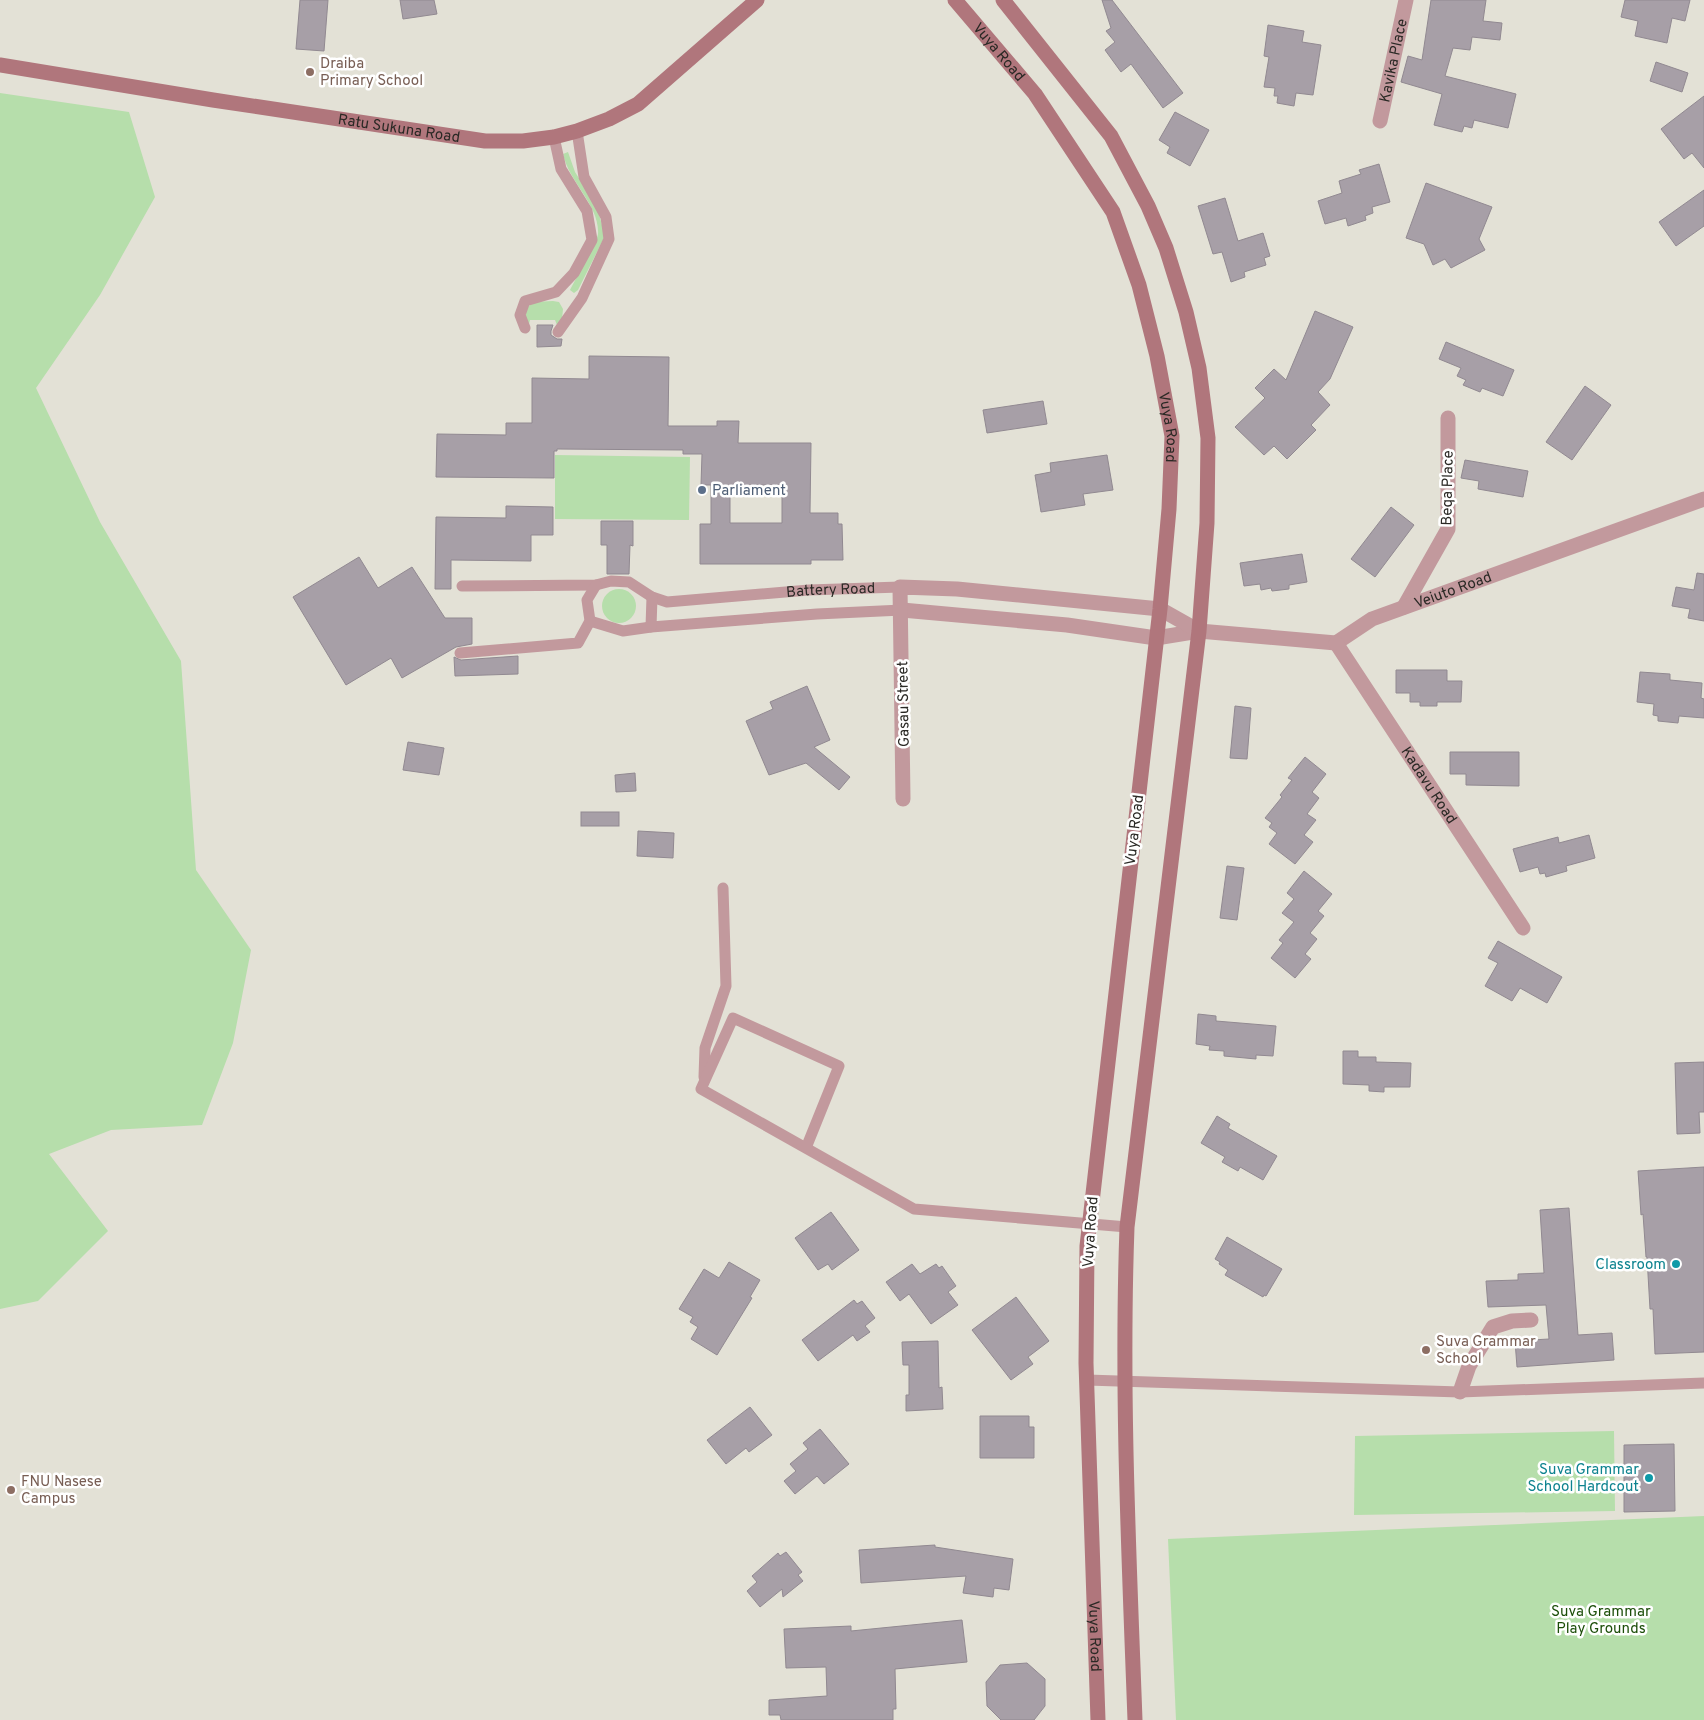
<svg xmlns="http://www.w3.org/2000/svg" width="1704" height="1720" font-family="Overpass,sans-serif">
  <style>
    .green { fill: #b6deab }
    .building { fill: #a79fa7; stroke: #918991; fill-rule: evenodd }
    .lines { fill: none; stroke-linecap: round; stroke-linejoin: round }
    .lane { stroke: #c2999d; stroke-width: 11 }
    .street { stroke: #c2999d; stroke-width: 15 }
    .secondary { stroke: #b0767c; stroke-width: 15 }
    .education-dot { fill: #8d6e63; stroke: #fff; stroke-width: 2 }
    .service-dot { fill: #5c6f8a; stroke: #fff; stroke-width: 2 }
    .culture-dot { fill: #0f9aa8; stroke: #fff; stroke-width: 2 }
    .labels { text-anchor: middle; stroke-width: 5; stroke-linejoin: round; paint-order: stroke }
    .street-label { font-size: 15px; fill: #2a2925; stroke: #fff }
    .education-label { font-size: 15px; fill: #785e54; stroke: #fff; text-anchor: start }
    .service-label { font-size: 15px; fill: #4e5e75; stroke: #fff; text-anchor: start }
    .culture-label { font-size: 15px; fill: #0d838f; stroke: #fff; text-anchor: end }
    .park-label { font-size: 15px; fill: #1c4e09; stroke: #fff }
  </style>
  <rect width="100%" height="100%" fill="#e3e1d6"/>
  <!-- green -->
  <g class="green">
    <polygon points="0,93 129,112 155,197 100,295 36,388 100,522 181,661 196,870 251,950 233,1043 202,1125 111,1130 49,1154 108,1231 38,1301 0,1309"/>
    <path d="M 568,152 L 575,172 L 597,207 L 605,236 L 578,290 L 574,293 L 570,290 C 575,280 597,242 598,234 C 600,206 569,182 563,154 Z"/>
    <polygon points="553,301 559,302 563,309 562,319 557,325 555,320 530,320 529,324 526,318 526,309 533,302"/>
    <polygon points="555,455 690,457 689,520 555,519"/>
    <circle cx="619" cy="606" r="17"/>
    <polygon points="1614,1431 1615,1511 1354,1515 1355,1436"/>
    <polygon points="1704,1516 1704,1720 1176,1720 1168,1539"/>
  </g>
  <!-- building -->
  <g class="building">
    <polygon points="300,0 328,0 324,51 296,49"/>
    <polygon points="400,0 434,0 437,14 403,19"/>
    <polygon points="1102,0 1112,0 1183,93 1163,108 1131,64 1121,72 1105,50 1115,42 1106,31 1111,28"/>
    <polygon points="1431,0 1486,0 1483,21 1502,23 1500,40 1472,37 1470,50 1453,48 1445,76 1516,94 1508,128 1474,120 1472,128 1464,126 1462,132 1434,125 1442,94 1401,82 1408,56 1422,60"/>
    <polygon points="1625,0 1690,0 1685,21 1672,18 1667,43 1635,36 1638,21 1621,17"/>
    <polygon points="1268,25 1304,31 1302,42 1321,45 1313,95 1296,93 1294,106 1277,103 1278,96 1274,96 1275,88 1264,87 1269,57 1264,56"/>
    <polygon points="1656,62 1688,73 1682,92 1650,81"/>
    <polygon points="1704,96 1704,168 1692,153 1684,159 1661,129"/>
    <polygon points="1175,112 1209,130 1190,166 1167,153 1170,147 1159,140"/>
    <polygon points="1379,164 1390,202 1372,207 1373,213 1365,216 1366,220 1348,226 1346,218 1325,224 1318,201 1342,193 1339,181 1361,174 1359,170"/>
    <polygon points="1426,183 1492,207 1479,239 1485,250 1451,268 1445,259 1433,265 1424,244 1406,238"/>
    <polygon points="1704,190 1704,226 1676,246 1659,222"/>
    <polygon points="1225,198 1238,241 1263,233 1270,256 1264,258 1266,265 1244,272 1245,277 1231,282 1222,252 1213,254 1198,206"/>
    <polygon points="1315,311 1353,327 1330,379 1318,392 1330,405 1311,425 1316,430 1287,459 1274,446 1264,455 1235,427 1265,398 1255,388 1274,369 1286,380"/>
    <polygon points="537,325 553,325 551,331 551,335 557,339 562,339 561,346 537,347"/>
    <polygon points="1446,342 1514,370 1503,396 1482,388 1480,392 1463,385 1466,380 1457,376 1461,368 1439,359"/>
    <path d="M 589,356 L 669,357 L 668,426 L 717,426 L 717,421 L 739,421 L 738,443 L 811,443 L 810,513 L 838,513 L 838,524 L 842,524 L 843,560 L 811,560 L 811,564 L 700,564 L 700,524 L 711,524 L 711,485 L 701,485 L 702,454 L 683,454 L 683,450 L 557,449 L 557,451 L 554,451 L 554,478 L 436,477 L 437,434 L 506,435 L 506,423 L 532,423 L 532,378 L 589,379 ZM 730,485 L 782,485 L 782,523 L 730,523 Z"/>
    <polygon points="1585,386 1611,405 1572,460 1546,442"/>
    <polygon points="1043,401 1047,424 987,433 983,410"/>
    <polygon points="1107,455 1113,490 1083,494 1085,505 1041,512 1035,475 1051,472 1050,463"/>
    <polygon points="1465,460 1528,471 1523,497 1478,489 1479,481 1461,478"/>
    <polygon points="506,506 553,507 553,535 531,535 531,561 451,560 451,589 435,589 436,517 506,518"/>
    <polygon points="1391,507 1414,525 1375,577 1351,559"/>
    <polygon points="601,521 633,521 633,546 630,545 629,574 607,574 607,545 601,545"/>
    <polygon points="1302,554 1307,582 1289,585 1289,589 1272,591 1271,588 1261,590 1260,584 1244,586 1240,563"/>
    <polygon points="359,557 378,588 412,567 445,618 472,618 472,644 456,647 402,678 391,658 346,685 293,597"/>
    <polygon points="1697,573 1704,574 1704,621 1688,618 1690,609 1672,606 1676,587 1694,590"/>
    <polygon points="518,656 518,674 455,676 454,657 461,660"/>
    <polygon points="1396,670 1447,670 1447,681 1462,681 1461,702 1437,702 1437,706 1420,706 1420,702 1410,702 1410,693 1396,693"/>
    <polygon points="1640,672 1670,674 1670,680 1702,683 1701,698 1704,699 1704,718 1679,716 1678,723 1658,721 1658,716 1653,715 1654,704 1637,702"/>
    <polygon points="807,686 830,740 814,747 850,777 839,790 806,763 769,775 746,721 773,709 770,702"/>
    <polygon points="1235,706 1251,708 1247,759 1230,758"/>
    <polygon points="408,742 444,748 439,775 403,770"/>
    <polygon points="1450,752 1519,752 1519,786 1466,785 1466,774 1450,774"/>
    <polygon points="1305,757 1326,774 1312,792 1319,798 1307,814 1316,820 1304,835 1313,842 1295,864 1269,844 1277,833 1269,827 1272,823 1265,818 1282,797 1280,795 1292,780 1288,778"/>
    <polygon points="635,773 636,791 616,792 615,775"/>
    <rect x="581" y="812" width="38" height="14"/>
    <polygon points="638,831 674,833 673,858 637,856"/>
    <polygon points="1589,835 1595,858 1566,866 1567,871 1546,877 1545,873 1540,874 1538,867 1520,872 1513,849 1558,837 1559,843"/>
    <polygon points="1227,866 1244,868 1237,920 1220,918"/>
    <polygon points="1304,871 1332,894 1318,911 1324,916 1310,933 1317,939 1305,954 1311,959 1295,978 1271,958 1283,943 1279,940 1294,922 1282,913 1294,899 1287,893"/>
    <polygon points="1498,941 1562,977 1547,1003 1520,988 1512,1001 1485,986 1498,963 1488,958"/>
    <polygon points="1198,1014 1216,1016 1216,1021 1276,1026 1273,1056 1256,1055 1256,1059 1224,1056 1224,1051 1209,1050 1210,1046 1196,1044"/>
    <polygon points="1343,1051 1358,1051 1358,1057 1376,1057 1376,1062 1411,1063 1410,1087 1384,1087 1384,1092 1369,1091 1369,1085 1343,1084"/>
    <polygon points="1704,1062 1704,1112 1699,1112 1700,1133 1677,1134 1675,1063"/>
    <polygon points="1217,1116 1230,1124 1228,1128 1277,1156 1263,1180 1240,1167 1238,1171 1222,1162 1225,1157 1201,1143"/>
    <polygon points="1704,1167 1704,1352 1655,1354 1653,1309 1650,1309 1647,1257 1646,1257 1643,1214 1641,1215 1638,1171"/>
    <polygon points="1569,1208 1578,1335 1612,1333 1614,1360 1517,1367 1515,1341 1549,1339 1546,1305 1488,1307 1486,1281 1518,1280 1518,1274 1544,1273 1540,1210"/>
    <polygon points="831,1212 859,1250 832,1270 828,1264 818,1270 795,1238"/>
    <polygon points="1227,1237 1282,1269 1266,1296 1264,1295 1263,1297 1225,1275 1228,1270 1219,1264 1220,1262 1215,1259"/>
    <polygon points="729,1262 760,1280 750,1297 752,1298 717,1355 691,1339 698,1327 690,1322 693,1317 679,1309 704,1269 719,1278"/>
    <polygon points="912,1264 920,1274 936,1264 939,1268 942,1266 956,1286 948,1292 958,1305 931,1324 909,1294 900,1301 886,1282"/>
    <polygon points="1016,1297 1049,1341 1028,1357 1033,1364 1011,1380 972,1330"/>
    <polygon points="854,1300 857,1304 862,1301 875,1318 865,1326 870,1332 857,1341 853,1335 818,1361 802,1340"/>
    <polygon points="938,1341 939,1388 942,1387 943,1409 906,1411 906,1395 909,1395 909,1365 903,1365 902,1342"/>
    <polygon points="750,1407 772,1435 749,1452 746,1448 726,1464 707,1440"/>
    <polygon points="980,1416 1029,1416 1029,1427 1034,1427 1034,1458 980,1458"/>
    <polygon points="820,1429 849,1464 824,1484 817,1476 795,1494 784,1481 796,1471 790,1464 808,1449 803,1443"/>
    <polygon points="1674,1444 1675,1511 1624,1512 1624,1445"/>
    <polygon points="935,1545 935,1547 1013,1559 1009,1590 994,1588 993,1597 963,1593 966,1576 861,1583 859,1550"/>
    <polygon points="786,1552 802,1572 798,1575 803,1581 783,1597 782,1589 760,1607 747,1591 757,1582 752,1576 778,1553 780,1556"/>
    <polygon points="962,1620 967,1662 895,1669 896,1709 893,1709 893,1720 781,1720 780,1715 769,1715 769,1700 827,1696 826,1667 786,1668 784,1629 851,1626 851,1631"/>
    <polygon points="1027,1663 1045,1679 1045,1706 1034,1720 1001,1720 987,1706 986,1682 1000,1665"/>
  </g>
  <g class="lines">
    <!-- lane -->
    <g class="lane">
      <polyline points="525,328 520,315 525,301 556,292 574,273 592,240 587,211 561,169 554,137"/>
      <polyline points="558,332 582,298 609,239 606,217 584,177 577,131"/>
      <path id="s1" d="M 462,586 L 596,585 L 611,581 L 629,582 L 652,597 L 667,602 L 809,590 L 900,587"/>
      <polyline points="590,621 623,631 651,627 817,614 902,610"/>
      <polyline points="651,627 652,597"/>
      <polyline points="460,653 578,643 590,621 587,600 596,585"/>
      <polyline points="704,1077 705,1048 726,986 723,888"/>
      <polyline points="806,1148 839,1066 733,1018 701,1089 914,1209 1127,1227"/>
      <polyline points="1087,1380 1460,1392 1704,1383"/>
    </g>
    <!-- street -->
    <g class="street">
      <path id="s2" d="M 1380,121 L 1406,0"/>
      <polyline points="1404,607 1448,529 1448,418"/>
      <path id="s3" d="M 902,610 L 1067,625 L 1156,638 L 1199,631 L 1336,643 L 1372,619 L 1704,499"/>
      <path id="s4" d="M 1336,643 L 1523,928"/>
      <polyline points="903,799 900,587 957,589 1160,609 1199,631"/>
      <polyline points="1460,1392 1469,1366 1493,1327 1512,1321 1531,1320"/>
    </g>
    <!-- secondary -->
    <g class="secondary">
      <path id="s5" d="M 955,0 L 1035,94 L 1113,212 L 1139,285 L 1157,356 L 1172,436 L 1169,509 L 1160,609 L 1087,1246 L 1086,1363 L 1098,1720"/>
      <path d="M 1003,0 L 1111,136 L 1148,206 L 1166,248 L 1186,312 L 1199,368 L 1208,438 L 1207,523 L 1199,631 L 1127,1227 C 1121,1392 1129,1556 1135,1720"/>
      <path id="s6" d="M 0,65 L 213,100 L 485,141 L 523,141 L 554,137 L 577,131 L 609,119 L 638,104 L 757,0"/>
    </g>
  </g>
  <!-- markers -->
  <g class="education-dot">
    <circle cx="310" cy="72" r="5"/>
    <circle cx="1426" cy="1350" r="5"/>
    <circle cx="11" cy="1490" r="5"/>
  </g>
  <circle class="service-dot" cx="702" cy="490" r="5"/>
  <g class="culture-dot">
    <circle cx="1676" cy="1264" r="5"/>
    <circle cx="1649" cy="1478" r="5"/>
  </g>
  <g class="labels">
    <!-- street labels -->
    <g class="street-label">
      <text dy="5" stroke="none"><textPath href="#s5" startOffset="68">Vuya Road</textPath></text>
      <text dy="5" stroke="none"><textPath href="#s2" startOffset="62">Kavika Place</textPath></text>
      <text dy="5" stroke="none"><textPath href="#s6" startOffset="404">Ratu Sukuna Road</textPath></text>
      <text dy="5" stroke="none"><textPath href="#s5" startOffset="488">Vuya Road</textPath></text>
      <text transform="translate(1447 488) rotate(-89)" y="5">Beqa Place</text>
      <text dy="5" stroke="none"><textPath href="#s1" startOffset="375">Battery Road</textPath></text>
      <text dy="5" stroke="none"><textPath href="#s3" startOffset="566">Veiuto Road</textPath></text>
      <text transform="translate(903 704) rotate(-91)" y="5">Gasau Street</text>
      <text dy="5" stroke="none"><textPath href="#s4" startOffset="170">Kadavu Road</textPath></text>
      <text transform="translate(1134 830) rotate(-83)" y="5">Vuya Road</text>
      <text transform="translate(1090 1232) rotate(-86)" y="5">Vuya Road</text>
      <text dy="5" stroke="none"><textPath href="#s5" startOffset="1702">Vuya Road</textPath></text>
    </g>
    <!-- education labels -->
    <g class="education-label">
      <text x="320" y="68">Draiba<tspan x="320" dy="17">Primary School</tspan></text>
      <text x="1436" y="1346">Suva Grammar<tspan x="1436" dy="17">School</tspan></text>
      <text x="21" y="1486">FNU Nasese<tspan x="21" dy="17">Campus</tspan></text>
    </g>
    <!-- service labels -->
    <g class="service-label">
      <text x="712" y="495">Parliament</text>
    </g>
    <!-- culture labels -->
    <g class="culture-label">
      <text x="1666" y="1269">Classroom</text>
      <text x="1639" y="1474">Suva Grammar<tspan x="1639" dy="17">School Hardcout</tspan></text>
    </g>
    <!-- park labels -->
    <g class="park-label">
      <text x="1601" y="1616">Suva Grammar<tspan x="1601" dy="17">Play Grounds</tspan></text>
    </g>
  </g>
</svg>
